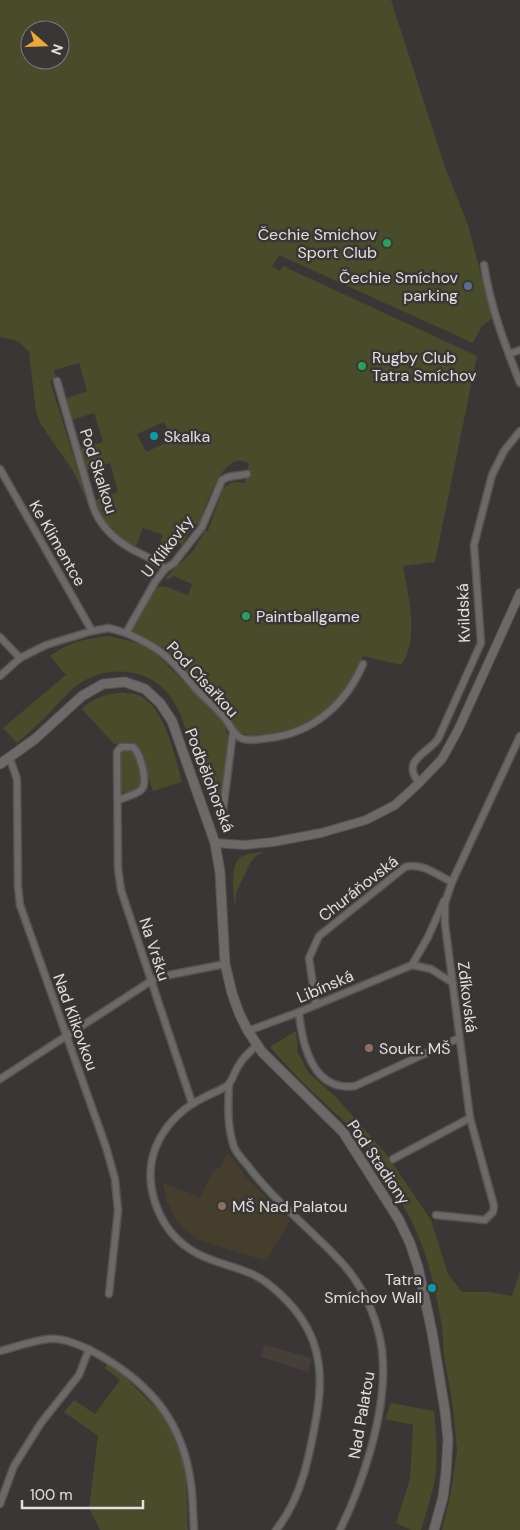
<svg xmlns="http://www.w3.org/2000/svg" width="520" height="1530" font-family="'DM Sans',sans-serif">
  <style>
    .built { fill: #463f39 }
    .education { fill: #453e2c }
    .green { fill: #494c2b; fill-rule: evenodd }
    .lines { fill: none; stroke-linecap: round; stroke-linejoin: round }
    .minor-casing { stroke: #565453; stroke-width: 9 }
    .tertiary-casing { stroke: #565453; stroke-width: 10 }
    .secondary-casing { stroke: #565453; stroke-width: 11 }
    .minor { stroke: #6c6a68; stroke-width: 6 }
    .tertiary { stroke: #6c6a68; stroke-width: 8 }
    .secondary { stroke: #6c6a68; stroke-width: 9 }
    .leisure-dot { fill: #2e9e5b; stroke: #393635; stroke-width: 2 }
    .service-dot { fill: #5c6f8a; stroke: #393635; stroke-width: 2 }
    .culture-dot { fill: #0f9aa8; stroke: #393635; stroke-width: 2 }
    .education-dot { fill: #8d6e63; stroke: #393635; stroke-width: 2 }
    .labels { text-anchor: middle; stroke-width: 5; stroke-linejoin: round; paint-order: stroke }
    .poi-label { font-size: 16px; fill: #e2e0df; stroke: #393635; text-anchor: start }
    .street-label { font-size: 16px; fill: #e2e0df; stroke: #393635 }
  </style>
  <rect width="100%" height="100%" fill="#393635"/>
  <!-- built -->
  <polygon class="built" points="264,1345 312,1358 308,1372 261,1357"/>
  <!-- education -->
  <polygon class="education" points="226,1153 234,1159 245,1176 290,1220 266,1261 196,1239 177,1222 167,1201 163,1183 200,1197 214,1170 221,1166"/>
  <!-- green -->
  <g class="green">
    <path d="M 0,0 L 391,0 L 445,167 L 468,225 L 492,318 L 481,327 L 473,343 L 279,255 L 272,266 L 280,271 L 283,266 L 477,356 L 435,562 L 403,566 C 408,596 420,639 401,665 L 363,656 L 350,684 L 329,707 L 319,716 L 294,729 L 270,734 L 249,735 L 238,732 L 228,714 L 201,689 L 169,651 L 148,639 L 128,633 L 157,587 L 164,586 L 188,595 L 192,584 L 174,576 L 167,580 L 166,577 L 192,552 L 205,531 L 208,531 L 223,488 L 233,482 L 245,483 L 249,463 C 245,462 240,460 237,461 C 218,465 205,508 199,524 L 193,526 L 182,545 L 174,537 L 166,557 L 156,554 L 163,535 L 143,528 L 136,546 L 129,543 L 113,530 L 114,529 L 112,527 L 110,528 C 103,519 99,510 95,500 L 118,492 L 110,463 L 86,470 L 80,449 L 103,442 L 94,413 L 71,420 L 64,399 L 87,391 L 79,363 L 54,370 L 56,378 L 50,381 L 88,503 L 73,471 L 40,423 L 36,412 L 29,352 L 18,341 L 0,337 ZM 30,30 L 60,30 L 60,60 L 30,60 ZM 164,422 L 172,440 L 146,452 L 137,434 Z"/>
    <path d="M 110,636 L 140,644 L 155,653 L 223,720 L 228,736 L 219,823 L 181,716 C 177,706 172,698 165,690 C 142,666 101,666 76,686 C 67,693 59,703 51,711 C 41,722 29,732 17,743 L 3,728 L 66,675 L 50,656 C 71,641 85,639 110,636 Z"/>
    <path d="M 119,693 C 125,693 132,693 138,695 C 165,706 175,757 182,782 L 153,791 L 138,746 L 133,742 L 114,744 L 82,709 C 93,698 103,695 119,693 Z"/>
    <polygon points="127,747 134,751 141,772 141,787 125,793 121,791 120,753 123,749"/>
    <path d="M 264,852 L 256,856 L 250,863 L 236,893 L 235,908 C 234,896 229,864 241,857 C 246,853 258,853 264,852 Z"/>
    <polygon points="296,1031 298,1053 309,1073 336,1097 386,1154 431,1220 448,1274 462,1292 490,1292 512,1296 520,1271 520,1530 442,1530 451,1492 457,1450 453,1407 444,1355 442,1326 435,1290 426,1256 411,1219 361,1137 302,1082 270,1047"/>
    <polygon points="107,1364 121,1373 167,1419 178,1444 186,1477 188,1530 100,1530 89,1508 98,1436 64,1412 74,1400 95,1414 120,1380 105,1368"/>
    <path d="M 391,1403 L 434,1411 C 437,1440 439,1468 431,1496 C 428,1508 424,1519 421,1530 L 412,1530 L 396,1523 L 410,1479 L 413,1425 L 385,1419 Z"/>
  </g>
  <g class="lines">
    <defs>
      <g id="minor">
        <path d="M 484,265 C 490,306 505,345 520,383"/>
        <polyline points="509,354 520,350"/>
        <path d="M 57,381 L 93,506 C 99,524 112,537 128,547 C 141,555 154,558 165,569"/>
        <polyline points="0,469 92,631"/>
        <path d="M 126,633 C 158,647 169,656 191,683 C 200,695 213,704 223,716 C 230,723 232,735 243,739 C 251,741 261,739 269,738 C 313,733 346,704 363,664"/>
        <polyline points="0,637 20,658"/>
        <polyline points="0,676 20,658 46,645 92,631 109,628 126,633 155,582 165,569 174,563 202,527 222,480 228,477 247,474"/>
        <polyline points="10,759 17,779 18,887 20,905 106,1147 115,1179 118,1211 109,1294"/>
        <path d="M 419,783 C 401,760 426,755 438,739 L 481,643 L 474,545 L 492,475 L 504,451 L 520,431"/>
        <path d="M 119,800 C 125,797 135,795 141,790 C 149,783 140,753 133,747 L 121,747 L 117,752 L 118,868 L 121,890 L 192,1103"/>
        <polyline points="222,818 233,732"/>
        <polyline points="412,965 431,969 453,983"/>
        <path d="M 316,1005 L 309,958 L 319,936 L 405,867 C 421,862 437,875 452,882"/>
        <path d="M 299,1012 C 302,1045 313,1092 355,1086 L 459,1038"/>
        <polyline points="248,1031 299,1012 412,965 428,937 444,901"/>
        <path d="M 257,1045 C 251,1051 243,1057 239,1065 C 235,1070 233,1080 228,1085 C 222,1090 212,1093 205,1097 C 186,1106 169,1121 159,1140 C 139,1179 157,1228 191,1250 C 209,1262 232,1265 252,1274 C 263,1279 273,1287 282,1296 C 317,1329 325,1366 317,1413 C 310,1454 302,1498 276,1530"/>
        <polyline points="0,1079 151,981 164,976 225,964"/>
        <path d="M 229,1084 C 228,1106 227,1126 234,1147 C 237,1154 243,1160 248,1166 C 275,1202 312,1230 342,1263 C 366,1289 382,1328 383,1363 C 385,1416 363,1483 340,1530"/>
        <polyline points="393,1159 470,1118"/>
        <polyline points="436,1215 485,1220 493,1212 494,1206 470,1118 445,924 445,903 452,882 520,736"/>
        <path d="M 0,1351 C 15,1347 32,1341 48,1339 C 65,1337 87,1348 101,1356 C 153,1386 183,1424 191,1484 C 193,1499 193,1515 194,1530"/>
        <polyline points="0,1504 14,1466 41,1423 79,1375 89,1349"/>
      </g>
      <polyline id="tertiary" points="215,843 245,845 273,842 321,833 366,820 395,805 419,783 442,759 458,730 520,593"/>
      <polyline id="secondary" points="0,764 35,739 82,696 103,684 125,682 145,689 160,703 172,721 215,843 220,872 225,964 232,993 239,1013 248,1031 262,1052 343,1132 399,1220 410,1243 418,1267 432,1332 445,1411 448,1440 446,1473 443,1497 434,1530"/>
    </defs>
    <!-- minor casing -->
    <use href="#minor" class="minor-casing"/>
    <!-- tertiary casing -->
    <use href="#tertiary" class="tertiary-casing"/>
    <!-- secondary casing -->
    <use href="#secondary" class="secondary-casing"/>
    <!-- minor -->
    <use href="#minor" class="minor"/>
    <!-- tertiary -->
    <use href="#tertiary" class="tertiary"/>
    <!-- secondary -->
    <use href="#secondary" class="secondary"/>
  </g>
  <!-- markers -->
  <g class="leisure-dot">
    <circle cx="387" cy="243" r="5"/>
    <circle cx="362" cy="366" r="5"/>
    <circle cx="246" cy="616" r="5"/>
  </g>
  <circle class="service-dot" cx="468" cy="286" r="5"/>
  <g class="culture-dot">
    <circle cx="154" cy="436" r="5"/>
    <circle cx="432" cy="1288" r="5"/>
  </g>
  <g class="education-dot">
    <circle cx="369" cy="1048" r="5"/>
    <circle cx="222" cy="1206" r="5"/>
  </g>
  <g class="labels">
    <!-- poi labels -->
    <g class="poi-label">
      <text x="377" y="240" text-anchor="end">Čechie Smichov<tspan x="377" dy="18">Sport Club</tspan></text>
      <text x="458" y="283" text-anchor="end">Čechie Smíchov<tspan x="458" dy="18">parking</tspan></text>
      <text x="372" y="363">Rugby Club<tspan x="372" dy="18">Tatra Smíchov</tspan></text>
      <text x="164" y="442">Skalka</text>
      <text x="256" y="622">Paintballgame</text>
      <text x="379" y="1054">Soukr. MŠ</text>
      <text x="232" y="1212">MŠ Nad Palatou</text>
      <text x="422" y="1285" text-anchor="end">Tatra<tspan x="422" dy="18">Smíchov Wall</tspan></text>
    </g>
    <!-- street labels -->
    <g class="street-label">
      <text transform="translate(99 471) rotate(72)" y="6">Pod Skalkou</text>
      <text transform="translate(58 543) rotate(60)" y="6">Ke Klimentce</text>
      <text transform="translate(167 546) rotate(-52)" y="6">U Klikovky</text>
      <text transform="translate(463 613) rotate(-92)" y="6">Kvildská</text>
      <text transform="translate(203 679) rotate(47)" y="6">Pod Císařkou</text>
      <text transform="translate(210 780) rotate(69)" y="6">Podbělohorská</text>
      <text transform="translate(358 888) rotate(-38)" y="6">Churáňovská</text>
      <text transform="translate(155 949) rotate(72)" y="6">Na Vršku</text>
      <text transform="translate(325 986) rotate(-23)" y="6">Libínská</text>
      <text transform="translate(468 997) rotate(83)" y="6">Zdíkovská</text>
      <text transform="translate(76 1022) rotate(70)" y="6">Nad Klikovkou</text>
      <text transform="translate(379 1162) rotate(56)" y="6">Pod Stadiony</text>
      <text transform="translate(361 1415) rotate(-80)" y="6">Nad Palatou</text>
    </g>
  </g>
  <!-- north arrow -->
  <g transform="translate(45 45) rotate(110)"><circle r="24" fill="#393635" stroke="#7d7a79"/>
  <path d="M0-4L9 19L0 12L-9 19Z" fill="#eba939"/>
  <text y="-8" font-size="14" font-weight="bold" text-anchor="middle" fill="#e2e0df">N</text>
  </g>
  <!-- scale -->
  <path d="M22 1500v8h121v-8" fill="none" stroke="#e2e0df" stroke-width="2.5"/>
  <text x="30" y="1500" font-size="15" fill="#e2e0df" stroke="#393635" stroke-width="4" paint-order="stroke">100 m</text>
</svg>
